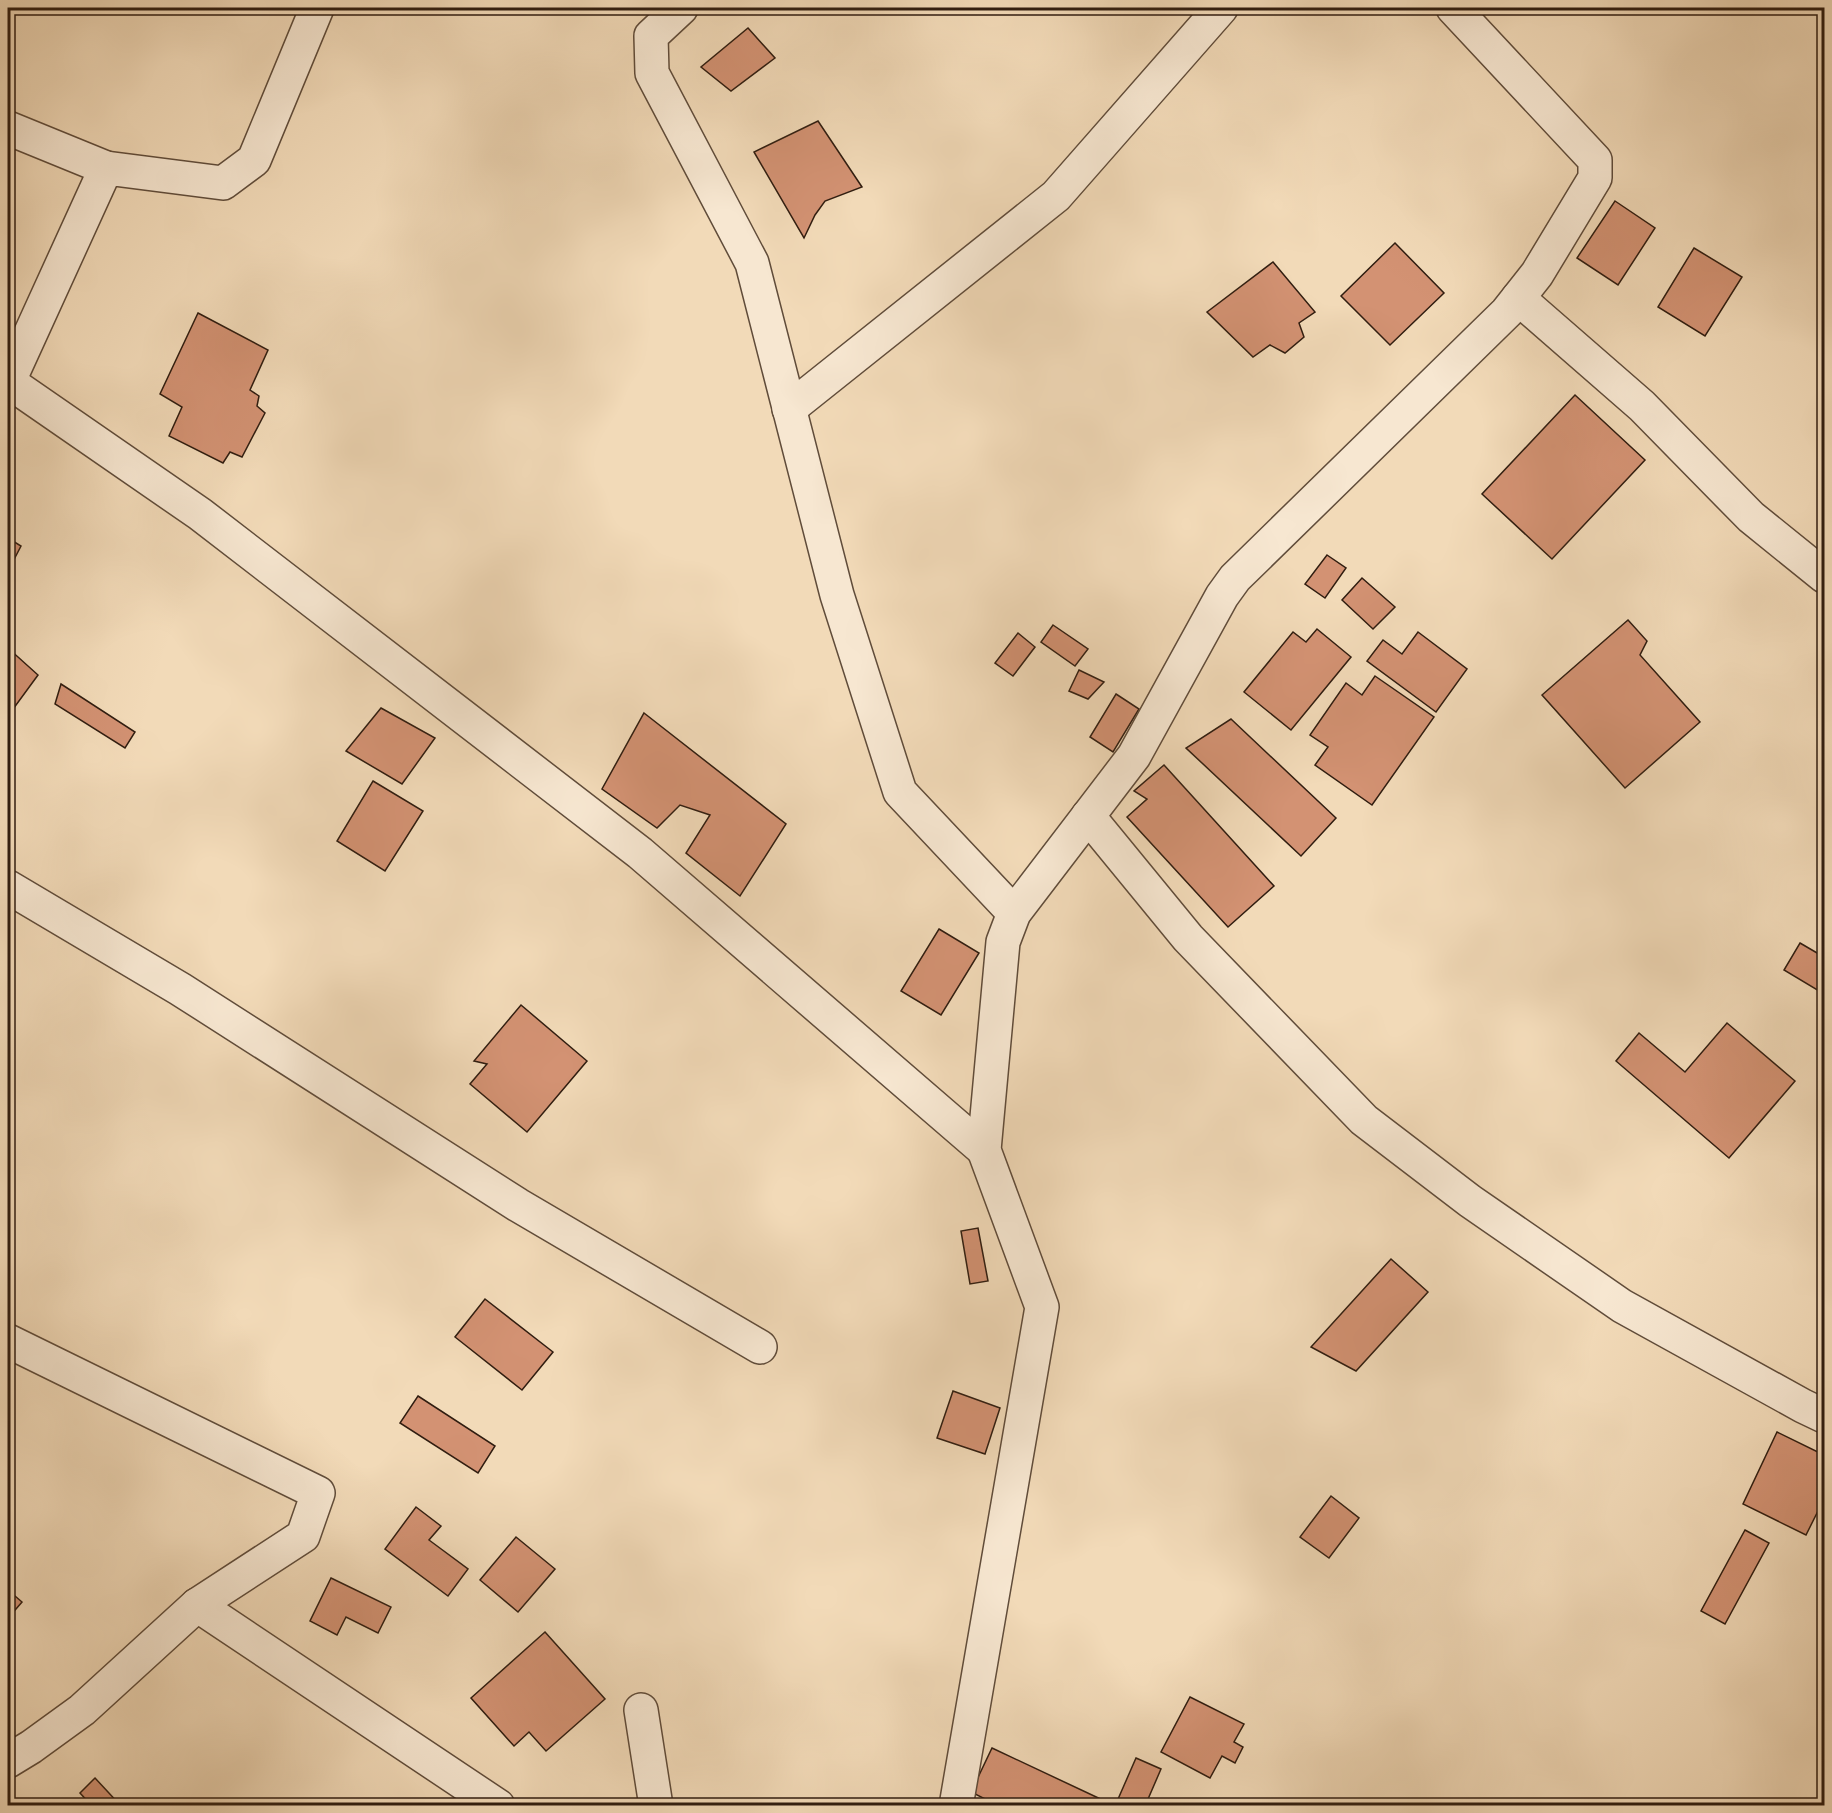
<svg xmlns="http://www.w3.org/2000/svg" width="1832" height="1813" font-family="Vollkorn,serif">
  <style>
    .building { fill: #d39273; stroke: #301d10; stroke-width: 1.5 }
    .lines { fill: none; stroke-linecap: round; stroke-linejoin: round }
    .minor-casing { stroke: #604c3a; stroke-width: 36 }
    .minor { stroke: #f7e7d1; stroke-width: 33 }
  </style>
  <rect width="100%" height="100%" fill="#f2dab8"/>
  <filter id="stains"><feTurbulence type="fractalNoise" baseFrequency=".00333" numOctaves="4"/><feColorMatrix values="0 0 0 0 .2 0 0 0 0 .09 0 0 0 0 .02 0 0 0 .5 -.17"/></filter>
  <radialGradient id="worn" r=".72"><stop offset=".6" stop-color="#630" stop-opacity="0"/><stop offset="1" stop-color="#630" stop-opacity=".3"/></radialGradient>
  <!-- building -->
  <g class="building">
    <polygon points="748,28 775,58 731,91 701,67"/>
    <polygon points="818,121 862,187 825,201 815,215 804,238 754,152"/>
    <polygon points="1615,201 1655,228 1618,285 1577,258"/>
    <polygon points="1395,243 1444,293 1390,345 1341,296"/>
    <polygon points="1694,248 1742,277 1705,336 1658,307"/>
    <polygon points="1273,262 1315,312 1299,323 1304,337 1285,353 1270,345 1253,357 1207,312"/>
    <polygon points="198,313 268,350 250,390 259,396 257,406 265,413 242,457 230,452 223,463 169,436 182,407 160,394"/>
    <polygon points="1575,395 1645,460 1552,559 1482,494"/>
    <polygon points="8,538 21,546 8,571"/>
    <polygon points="1327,555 1346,568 1325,598 1305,584"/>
    <polygon points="1362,578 1395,607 1373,629 1342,600"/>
    <polygon points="1628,620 1647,641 1640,655 1700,722 1625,788 1542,695"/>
    <polygon points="1053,625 1088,649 1075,666 1041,642"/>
    <polygon points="1317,629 1351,657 1291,730 1244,692 1293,632 1306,642"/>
    <polygon points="1418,632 1467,669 1436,712 1367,661 1383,640 1402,654"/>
    <polygon points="1018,633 1035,647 1013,676 995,663"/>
    <polygon points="8,648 38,675 8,716"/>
    <polygon points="1079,670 1104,682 1088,699 1069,691"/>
    <polygon points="1375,676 1434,717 1372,805 1315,765 1328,747 1310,735 1346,683 1362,695"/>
    <polygon points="61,684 135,732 125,748 55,704"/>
    <polygon points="1116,694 1139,709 1113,752 1090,737"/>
    <polygon points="381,708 435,738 402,784 346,751"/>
    <polygon points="644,713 786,824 740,896 686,853 710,815 680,805 657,828 602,789"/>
    <polygon points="1231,719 1336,818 1301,856 1186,748"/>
    <polygon points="1164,765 1274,886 1228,927 1127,817 1147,799 1134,791"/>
    <polygon points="373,781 423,811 385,871 337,841"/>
    <polygon points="939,929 979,953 941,1015 901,991"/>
    <polygon points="1800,943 1824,957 1824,994 1784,970"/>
    <polygon points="521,1005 587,1061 527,1132 470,1084 487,1064 474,1061"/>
    <polygon points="1727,1023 1795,1081 1729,1158 1616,1061 1639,1033 1685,1072"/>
    <polygon points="978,1228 988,1281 970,1284 961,1231"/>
    <polygon points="1391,1259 1428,1292 1356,1371 1311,1347"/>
    <polygon points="485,1299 553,1352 522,1390 455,1337"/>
    <polygon points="953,1391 1000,1408 985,1454 937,1438"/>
    <polygon points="418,1396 495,1446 478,1473 400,1423"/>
    <polygon points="1777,1432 1824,1455 1824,1514 1818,1511 1806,1535 1743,1504"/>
    <polygon points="1331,1496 1359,1518 1329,1558 1300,1537"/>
    <polygon points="416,1507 441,1526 429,1540 468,1569 448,1596 385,1549"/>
    <polygon points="1745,1530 1769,1543 1725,1624 1701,1611"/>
    <polygon points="516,1537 555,1569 518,1612 480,1580"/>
    <polygon points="331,1578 391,1607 378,1633 346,1617 337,1635 310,1621"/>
    <polygon points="8,1590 22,1602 10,1616 8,1614"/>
    <polygon points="545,1632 605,1699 546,1751 529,1732 514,1746 471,1698"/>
    <polygon points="1190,1697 1244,1724 1234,1742 1243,1747 1235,1763 1222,1756 1210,1778 1161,1752"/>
    <polygon points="992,1748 1109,1803 1108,1806 999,1806 971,1792"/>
    <polygon points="1136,1758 1161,1769 1145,1806 1115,1806"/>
    <polygon points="95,1778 121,1806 92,1806 80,1793"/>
  </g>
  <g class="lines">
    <defs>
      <g id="minor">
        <polyline points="681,8 651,36 652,73 752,263 837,595 900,792 1014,913"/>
        <polyline points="8,128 106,168"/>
        <polyline points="1518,298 1642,406 1751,517 1824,576"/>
        <polyline points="9,382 200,514 640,853 984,1150"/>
        <polyline points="8,383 106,168 223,183 254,160 317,8"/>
        <polyline points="789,409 1056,196 1221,8"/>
        <polyline points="1088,816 1188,938 1364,1120 1470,1201 1622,1306 1803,1406 1824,1416"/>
        <polyline points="8,887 180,989 518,1205 760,1347"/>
        <polyline points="8,1341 318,1493 303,1536 197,1605 82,1710 31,1747 8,1761"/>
        <polyline points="197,1605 498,1806"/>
        <polyline points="641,1710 656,1806"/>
        <polyline points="956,1806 1042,1307 984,1150 1003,942 1014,913 1134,756 1222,596 1235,578 1507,312 1537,274 1595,178 1595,160 1453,8"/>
      </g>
    </defs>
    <!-- minor casing -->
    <use href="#minor" class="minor-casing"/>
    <!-- minor -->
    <use href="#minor" class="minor"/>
  </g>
  <!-- margin -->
  <rect width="1832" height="1813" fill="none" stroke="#f2dab8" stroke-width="30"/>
  <rect x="9" y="9" width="1814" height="1795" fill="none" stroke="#301d10" stroke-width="3"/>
  <rect x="15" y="15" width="1802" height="1783" fill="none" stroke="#301d10" stroke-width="1.5"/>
  <rect width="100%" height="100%" filter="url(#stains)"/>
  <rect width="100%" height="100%" fill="url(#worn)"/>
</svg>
